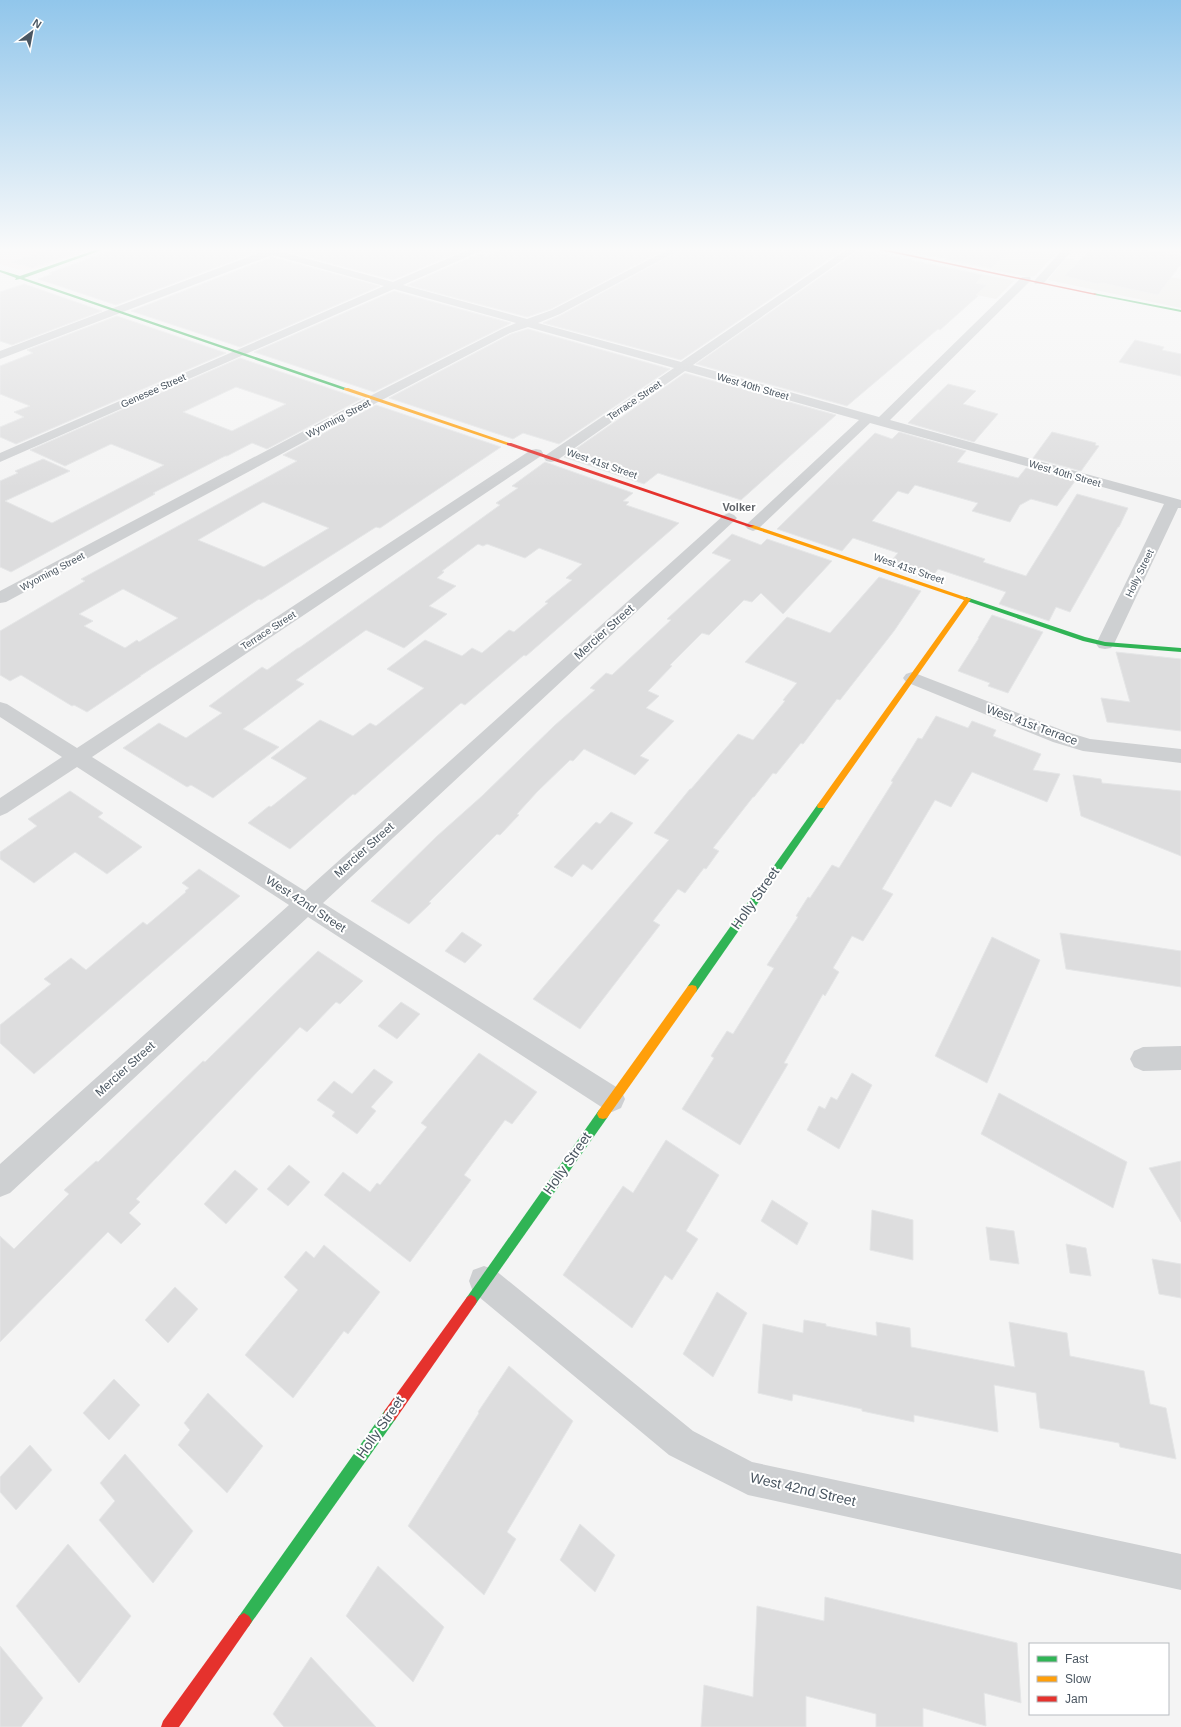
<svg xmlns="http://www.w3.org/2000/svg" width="1181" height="1727" font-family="Helvetica,sans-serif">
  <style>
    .commercial { fill: #e8e7e3 }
    .medical { fill: #f1e7e6 }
    .building { fill: #ddddde; stroke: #e5e6e7; fill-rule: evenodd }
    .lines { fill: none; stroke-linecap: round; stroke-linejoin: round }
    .street { fill: #ced0d2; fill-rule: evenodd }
    .fast { fill: #30b455; fill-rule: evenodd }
    .slow { fill: #ff9f0a; fill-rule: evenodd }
    .jam { fill: #e5322d; fill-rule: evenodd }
    .labels { text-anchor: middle; stroke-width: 4; stroke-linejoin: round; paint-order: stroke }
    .far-street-label { font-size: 10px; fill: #4a5661; stroke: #fff }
    .far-neighbourhood-label { font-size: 11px; font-weight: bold; fill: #5f6368; stroke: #fff }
    .street-label { font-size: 12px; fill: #4a5661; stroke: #fff }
    .near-street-label { font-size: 14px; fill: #4a5661; stroke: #fff }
  </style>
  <rect width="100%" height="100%" fill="#f4f4f4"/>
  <!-- commercial -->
  <g class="commercial">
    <polygon points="960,247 1011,247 1054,255 1035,276 1029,277 945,260"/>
    <polygon points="1066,258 1181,279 1181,308 1048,280"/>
    <polygon points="928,263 1010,280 1014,281 996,299 906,280"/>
  </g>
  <!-- medical -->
  <polygon class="medical" points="0,247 99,247 38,268 28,270 16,269 0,264"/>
  <!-- building -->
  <g class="building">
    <polygon points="55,247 94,247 32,268 11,262"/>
    <polygon points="114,247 249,247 251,250 257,252 116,305 38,279 52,274 49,273 112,250"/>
    <polygon points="279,247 330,247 337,249 341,247 452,247 464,250 393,280 280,250"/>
    <polygon points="506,247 640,247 661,252 551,309 527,317 407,285 478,254 487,256"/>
    <polygon points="686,247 847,247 681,360 543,323 561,315"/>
    <polygon points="888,247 1014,247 991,268"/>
    <polygon points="1093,247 1133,247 1181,256 1181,264 1158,295 1102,283 1098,284 1064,276"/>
    <polygon points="862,248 867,251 983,275 976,283 987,285 976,295 978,296 940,330 938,329 847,406 696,364"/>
    <polygon points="272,257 380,286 240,347 131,311"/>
    <polygon points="24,284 102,311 12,345 0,341 0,292"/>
    <polygon points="394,291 511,323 374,392 254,352"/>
    <polygon points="117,316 226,353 16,444 0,437 0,427 24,417 14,412 30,406 0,394 0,366 33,353 27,350"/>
    <polygon points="528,329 670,369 559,444 523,433 513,439 389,398 511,334"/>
    <polygon points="1135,340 1164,347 1162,350 1181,354 1181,376 1119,362"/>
    <path d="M 240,358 L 361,399 L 267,449 L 252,443 L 227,456 L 225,456 L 153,493 L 155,494 L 11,572 L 0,567 L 0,481 L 18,473 L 15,471 L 43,459 L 70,471 L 5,501 L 52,523 L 164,465 L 111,444 L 65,466 L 30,450 ZM 236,387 L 286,404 L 232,431 L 183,412 Z"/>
    <polygon points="685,373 836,415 741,500 658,473 644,484 564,457"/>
    <polygon points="948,384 976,391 963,404 998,414 974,442 908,423"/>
    <path d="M 376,405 L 501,447 L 380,528 L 376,527 L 261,600 L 259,599 L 140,676 L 141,676 L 87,712 L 74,705 L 72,706 L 21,675 L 10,681 L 0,675 L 0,631 L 85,581 L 81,579 L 297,461 L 283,455 ZM 263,502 L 329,528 L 264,567 L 198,540 ZM 123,589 L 178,618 L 139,642 L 137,640 L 125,648 L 84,626 L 93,621 L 79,614 Z"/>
    <polygon points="899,432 966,451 957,462 1018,478 1026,468 1075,481 1057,506 1031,499 1020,505 1010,522 972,511 978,503 915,485 908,494 898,491 872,521 985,559 983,562 1026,576 1077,494 1128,508 1119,527 1118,527 1070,612 1056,607 1049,621 999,604 1006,592 977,582 938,569 930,580 887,566 898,553 853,538 842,551 777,529 875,433 892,439"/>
    <polygon points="1052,432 1096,443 1095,445 1099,446 1081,471 1033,458"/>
    <polygon points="545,462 633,493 623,501 629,502 626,505 679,523 526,656 524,655 465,705 461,703 355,795 353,794 290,849 248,823 269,806 271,807 307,778 271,758 320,720 353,736 370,723 376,726 424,688 387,669 425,640 462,656 472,648 482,653 509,630 514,632 548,603 545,602 572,580 566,578 582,564 539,548 525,558 487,544 483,546 478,544 442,571 444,572 437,578 456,586 429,606 447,614 404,648 366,630 296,680 304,684 243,729 279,747 213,798 191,785 187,787 123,748 159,723 186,738 222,713 209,706 262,667 267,670 298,648 299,648 432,554 500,505 496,503 518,488 512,486"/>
    <polygon points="732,534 761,545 767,539 832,561 783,614 761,593 752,602 744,600 709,635 702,633 670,665 672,666 648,691 659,696 646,708 674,721 640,756 649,760 635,775 584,749 573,761 570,760 537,792 517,814 519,815 500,835 497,834 429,902 431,903 409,924 371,901 436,837 482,796 554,726 595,690 590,688 606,673 612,675 671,620 667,619 731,560 712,553"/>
    <polygon points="879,577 921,591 894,631 840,700 837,699 803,744 801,743 776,774 773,773 754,797 753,797 713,848 719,851 706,869 704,868 685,893 678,889 653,921 660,925 580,1029 533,999 669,840 654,833 690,789 691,789 738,734 753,740 785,701 783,700 797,683 745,662 787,617 830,633"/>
    <polygon points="992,615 1043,632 1008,693 988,686 990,683 958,671 979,638 978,638"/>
    <polygon points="1116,652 1181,659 1181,731 1107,722 1101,698 1130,702"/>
    <polygon points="936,716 968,728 972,721 996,730 993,736 1041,754 1033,770 1060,774 1047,802 972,772 951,807 935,800 882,889 893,894 863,941 852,936 833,968 839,972 825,996 823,994 784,1063 788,1064 740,1145 682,1109 714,1058 711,1056 727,1031 733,1034 774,968 767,965 798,917 796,916 808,897 810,898 832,865 839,868 893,782 891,781 907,756 918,738 922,739"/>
    <polygon points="1073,775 1101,779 1102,783 1181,791 1181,856 1081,816"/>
    <polygon points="70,791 103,813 98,817 142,847 107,874 75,852 34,883 0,859 0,852 37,826 28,819"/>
    <polygon points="611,812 633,823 592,870 583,864 572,877 554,867 596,822 600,824"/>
    <polygon points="199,869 240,896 34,1074 0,1043 0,1025 51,984 44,979 71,958 86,970 143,922 147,925 186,892 185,891 189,888 182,883"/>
    <polygon points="462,932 482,945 465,963 445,951"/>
    <polygon points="1060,933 1181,951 1181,987 1066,969"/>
    <polygon points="992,937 1040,960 987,1083 935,1056"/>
    <polygon points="318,951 363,981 340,1004 336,1002 307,1032 300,1027 136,1199 140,1202 129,1213 141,1224 121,1244 108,1232 0,1342 0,1236 14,1249 69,1194 64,1190 96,1161 98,1162 203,1061 205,1062"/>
    <polygon points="401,1002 420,1014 397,1039 378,1026"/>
    <polygon points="479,1053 537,1092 512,1124 505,1120 464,1175 471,1180 410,1262 324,1195 343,1172 370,1192 377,1183 380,1185 427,1127 421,1123"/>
    <polygon points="374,1069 393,1082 371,1107 376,1111 357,1134 332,1116 335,1112 317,1100 334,1081 352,1094"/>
    <polygon points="852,1073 872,1085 839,1149 807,1130 819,1106 825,1109 831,1097 837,1100"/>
    <polygon points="999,1093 1127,1162 1113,1208 981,1134"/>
    <polygon points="666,1140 719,1175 686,1231 698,1239 672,1280 665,1275 632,1328 563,1275 623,1186 633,1193"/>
    <polygon points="1181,1161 1181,1222 1149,1168"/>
    <polygon points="289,1165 310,1182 288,1206 267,1189"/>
    <polygon points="235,1170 258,1189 226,1224 204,1204"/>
    <polygon points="772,1200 808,1223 797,1245 761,1221"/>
    <polygon points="872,1210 913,1220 913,1260 870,1250"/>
    <polygon points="986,1227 1014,1231 1019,1264 990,1260"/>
    <polygon points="1066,1244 1086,1248 1091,1276 1070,1273"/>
    <polygon points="324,1245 380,1292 348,1334 344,1331 293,1398 245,1355 298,1290 284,1277 306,1251 314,1258"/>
    <polygon points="1152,1259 1181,1264 1181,1298 1159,1294"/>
    <polygon points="175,1287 198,1309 168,1343 145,1320"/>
    <polygon points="717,1292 747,1313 713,1377 683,1354"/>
    <polygon points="804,1320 826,1324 826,1326 877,1336 876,1322 910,1328 911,1347 1015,1367 1009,1322 1067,1333 1070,1356 1144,1371 1150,1404 1166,1408 1176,1459 1120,1447 1119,1443 1040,1428 1036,1393 994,1385 998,1432 914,1415 914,1422 862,1411 862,1409 793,1394 792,1401 758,1393 763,1324 803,1333"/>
    <polygon points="509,1366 573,1421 507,1532 516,1539 484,1595 408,1526 479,1413 478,1412"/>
    <polygon points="114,1379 140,1405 109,1440 83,1413"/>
    <polygon points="208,1393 263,1446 227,1493 178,1445 190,1430 184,1423"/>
    <polygon points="30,1445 52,1470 16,1510 0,1492 0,1477"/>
    <polygon points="125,1454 193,1531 153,1583 99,1520 115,1501 100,1483"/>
    <polygon points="580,1524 615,1555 595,1592 560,1560"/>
    <polygon points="68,1544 131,1616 79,1683 16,1606"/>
    <polygon points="378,1566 444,1627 413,1682 346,1616"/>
    <polygon points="825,1597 1017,1643 1021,1703 984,1693 986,1726 923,1708 923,1727 876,1727 876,1714 806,1696 806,1727 701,1727 704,1685 753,1697 757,1606 824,1621"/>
    <polygon points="0,1646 43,1698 21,1727 0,1727"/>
    <polygon points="311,1657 376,1727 284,1727 273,1714"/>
  </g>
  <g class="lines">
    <!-- street -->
    <g class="street">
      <path d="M 250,247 C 259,247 270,246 278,248 L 279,251 L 393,282 L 474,247 L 487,247 L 485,249 L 403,285 L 527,319 L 552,310 L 673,247 L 685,247 L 560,314 L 538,323 L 681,362 L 850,247 L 861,247 L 693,365 L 879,417 L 1022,277 L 1030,277 L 1031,279 L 1030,281 L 890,420 L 1181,500 L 1181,508 L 1178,508 L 1114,644 L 1111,648 L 1105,649 L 1099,648 L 1096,644 L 1164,504 L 870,423 L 758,529 L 753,531 L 748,529 L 745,526 L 748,523 L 859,420 L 685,371 L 556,461 L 551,462 L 546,461 L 544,458 L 546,455 L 674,368 L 528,327 L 510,333 L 380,401 L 6,602 L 0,603 L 0,591 L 372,395 L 502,329 L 516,323 L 394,289 L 0,462 L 0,453 L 384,286 L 272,255 L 0,359 L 0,351 L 261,252 L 252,249 Z"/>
      <polygon points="1065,247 1075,247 1043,284 1035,284 1034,282 1035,280"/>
      <polygon points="536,449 541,450 543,453 541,456 92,757 305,891 724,515 729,513 734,515 737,518 734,521 323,903 621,1090 625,1099 621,1108 612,1112 603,1108 308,917 10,1193 0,1197 0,1164 289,905 77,767 7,813 0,816 0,798 62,757 0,717 0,702 7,704 77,748 531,450"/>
      <polygon points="912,672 1067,732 1090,739 1181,749 1181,763 1083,751 1053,742 906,682 903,678 906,674"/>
      <polygon points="1181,1046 1181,1070 1143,1071 1134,1067 1130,1059 1134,1051 1143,1047"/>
      <polygon points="484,1266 495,1270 693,1431 752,1462 1181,1554 1181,1590 748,1495 669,1455 473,1292 469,1281 473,1270"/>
    </g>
    <!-- fast -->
    <g class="fast">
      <polygon points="104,247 110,247 24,278 349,389 344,390 20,279 15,280 16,278 0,272 0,270 20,276"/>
      <polygon points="1093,293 1181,310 1181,312 1095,295"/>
      <polygon points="966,597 1085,637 1105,642 1181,648 1181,652 1105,646 1083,641 964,600 963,599"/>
      <polygon points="821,803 824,804 825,806 824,808 696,992 692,993 688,992 687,989 688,986 818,804"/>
      <polygon points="603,1109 607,1110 609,1114 607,1118 475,1305 471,1307 467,1305 465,1301 467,1297 599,1110"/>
      <polygon points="390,1408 395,1410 397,1415 395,1420 249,1626 244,1629 239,1626 236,1621 239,1616 385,1410"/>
    </g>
    <!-- slow -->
    <g class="slow">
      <polygon points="344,388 348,388 512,444 507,445 344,390"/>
      <polygon points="749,525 753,525 971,599 824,808 818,808 817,806 818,804 964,600 749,527"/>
      <polygon points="692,985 696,986 697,989 696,992 607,1118 603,1119 599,1118 597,1114 599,1110 688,986"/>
    </g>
    <!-- jam -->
    <g class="jam">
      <polygon points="865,247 873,247 1097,294 1095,295"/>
      <polygon points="507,443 511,443 754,526 749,527 507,445"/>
      <polygon points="471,1295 475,1297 477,1301 475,1305 395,1420 390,1422 385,1420 383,1415 385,1410 467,1297"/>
      <polygon points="244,1613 249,1616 252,1621 249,1626 179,1727 161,1727 163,1721 239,1616"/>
    </g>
  </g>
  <!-- sky -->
  <linearGradient id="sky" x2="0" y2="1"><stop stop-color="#91c6eb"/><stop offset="0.51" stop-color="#fafafa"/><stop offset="1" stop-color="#fafafa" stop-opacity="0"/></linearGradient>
  <rect width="1181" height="489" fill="url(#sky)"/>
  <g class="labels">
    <!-- far-street labels -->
    <g class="far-street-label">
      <text transform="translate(753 386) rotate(16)" y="4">West 40th Street</text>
      <text transform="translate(153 390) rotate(-24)" y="4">Genesee Street</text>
      <text transform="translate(634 400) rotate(-34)" y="4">Terrace Street</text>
      <text transform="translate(338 418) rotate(-28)" y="4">Wyoming Street</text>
      <text transform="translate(602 463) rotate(19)" y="4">West 41st Street</text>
      <text transform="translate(1065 473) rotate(16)" y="4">West 40th Street</text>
      <text transform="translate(909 568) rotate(19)" y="4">West 41st Street</text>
      <text transform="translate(52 571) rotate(-28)" y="4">Wyoming Street</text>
      <text transform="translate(1139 573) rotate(-64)" y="4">Holly Street</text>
      <text transform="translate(268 630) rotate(-33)" y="4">Terrace Street</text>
    </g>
    <!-- far-neighbourhood labels -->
    <g class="far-neighbourhood-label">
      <text x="739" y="511">Volker</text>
    </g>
    <!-- street labels -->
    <g class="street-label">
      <text transform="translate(604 632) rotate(-42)" y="4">Mercier Street</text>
      <text transform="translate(1032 725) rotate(20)" y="4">West 41st Terrace</text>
      <text transform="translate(364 850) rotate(-42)" y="4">Mercier Street</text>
      <text transform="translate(306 904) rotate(33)" y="4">West 42nd Street</text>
      <text transform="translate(125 1069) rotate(-42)" y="4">Mercier Street</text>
    </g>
    <!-- near-street labels -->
    <g class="near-street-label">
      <text transform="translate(755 898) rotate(-55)" y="5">Holly Street</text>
      <text transform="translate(567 1163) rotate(-55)" y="5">Holly Street</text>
      <text transform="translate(380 1427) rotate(-55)" y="5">Holly Street</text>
      <text transform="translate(803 1489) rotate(13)" y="5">West 42nd Street</text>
    </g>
  </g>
  <!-- legend -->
  <rect x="1029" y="1643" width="140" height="72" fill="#ffffff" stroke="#b7bbc0"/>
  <rect x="1037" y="1656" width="20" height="6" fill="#30b455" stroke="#b7bbc0"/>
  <text x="1065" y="1663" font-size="12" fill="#4a5661">Fast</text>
  <rect x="1037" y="1676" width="20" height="6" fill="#ff9f0a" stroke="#b7bbc0"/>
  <text x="1065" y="1683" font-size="12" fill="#4a5661">Slow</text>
  <rect x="1037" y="1696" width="20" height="6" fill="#e5322d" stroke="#b7bbc0"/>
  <text x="1065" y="1703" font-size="12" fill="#4a5661">Jam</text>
  <!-- north arrow -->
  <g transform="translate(32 32) rotate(32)" stroke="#ffffff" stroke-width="3" paint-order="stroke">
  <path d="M0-3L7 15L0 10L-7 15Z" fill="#4a5661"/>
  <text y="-6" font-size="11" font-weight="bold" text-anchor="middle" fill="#4a5661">N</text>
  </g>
</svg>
